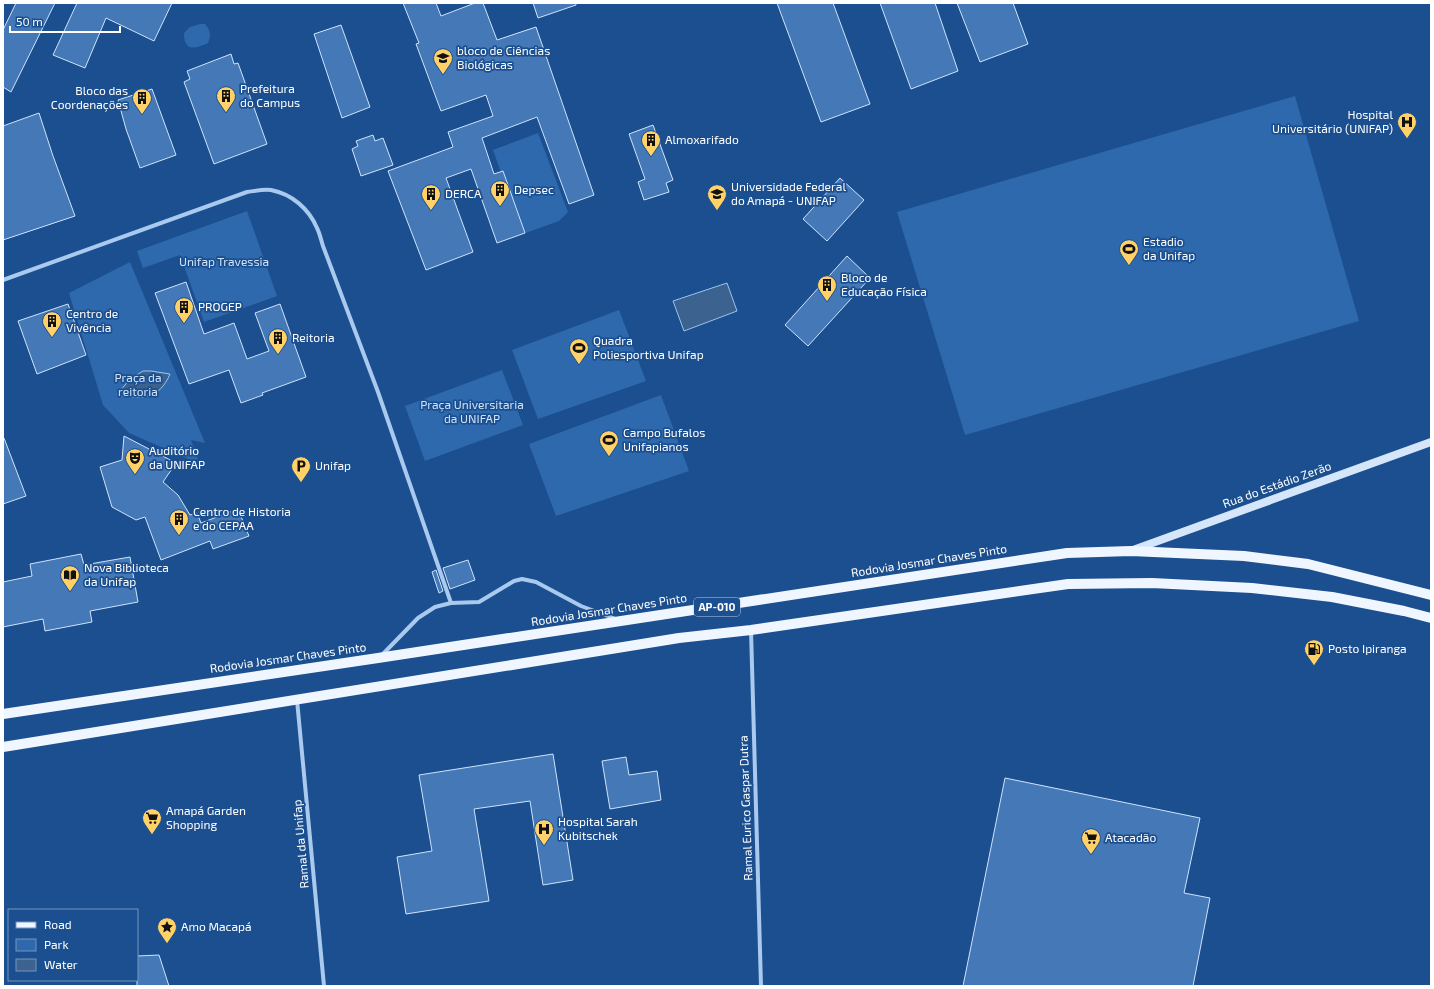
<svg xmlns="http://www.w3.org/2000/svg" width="1434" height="989" font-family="'Exo 2',sans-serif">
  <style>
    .green { fill: #2e69ad }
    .water { fill: #3c6290; stroke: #9cc4f0 }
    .building { fill: #4478b7; stroke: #cfe3fa }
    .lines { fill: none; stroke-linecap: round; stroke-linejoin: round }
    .street { stroke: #a9c9ee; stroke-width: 4 }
    .secondary { stroke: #d6e6fa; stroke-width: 8 }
    .primary { stroke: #f0f6ff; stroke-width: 10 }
    .labels { text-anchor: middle; stroke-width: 3.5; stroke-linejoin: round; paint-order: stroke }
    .shield { fill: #1b4f8f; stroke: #bbcadd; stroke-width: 1 }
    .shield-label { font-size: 11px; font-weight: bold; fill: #fff }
    .poi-label { font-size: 12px; fill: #fff; stroke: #1b4f8f; text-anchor: start }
    .park-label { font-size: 12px; fill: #cfe3fa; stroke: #1b4f8f }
    .street-label { font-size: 12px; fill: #fff; stroke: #1b4f8f }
  </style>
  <rect width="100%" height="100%" fill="#1b4f8f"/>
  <!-- green -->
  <g class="green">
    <path d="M 200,24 L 205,24 C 211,31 211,35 208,43 C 195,49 184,52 184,33 L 190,27 Z"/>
    <polygon points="1295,96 1359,321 965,435 897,212"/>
    <polygon points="538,133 568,212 559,221 523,234 493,150"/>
    <polygon points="247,211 277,296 204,322 180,255 143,268 137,251"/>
    <polygon points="130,262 205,443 191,440 198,459 193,461 129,433 103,405 69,293"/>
    <polygon points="619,310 646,381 538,419 512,350"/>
    <polygon points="502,370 523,425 425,461 405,406"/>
    <polygon points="661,395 689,471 556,516 529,444"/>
  </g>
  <!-- water -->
  <g class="water">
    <polygon points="727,283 737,311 684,331 673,301"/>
    <path d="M 143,371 L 151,371 L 170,374 C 159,400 142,399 117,395 L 129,380 Z"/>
  </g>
  <!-- building -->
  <g class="building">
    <polygon points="16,3 55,3 11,92 3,87 3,30"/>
    <polygon points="77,3 172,3 154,41 106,18 85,68 53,55"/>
    <polygon points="403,3 436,3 441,16 475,3 483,3 497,40 536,27 594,195 569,204 537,117 482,138 494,174 503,171 525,233 497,243 471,169 446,178 473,252 426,270 388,171 453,147 448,132 493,116 486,95 441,111 416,44 419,43"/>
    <polygon points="533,3 576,3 576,5 538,18"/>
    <polygon points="777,3 833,3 870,104 821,122"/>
    <polygon points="880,3 935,3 958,71 911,89"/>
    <polygon points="957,3 1013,3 1028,44 980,62"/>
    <polygon points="341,25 370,107 342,118 314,34"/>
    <polygon points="231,54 234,64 238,63 267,144 214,164 184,82 190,79 187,71"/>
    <polygon points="152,89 176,155 140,168 126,129 118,100"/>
    <polygon points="39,113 53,156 75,216 3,240 3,126"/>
    <polygon points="653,125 673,180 666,183 669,192 644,200 638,182 645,179 629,134"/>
    <polygon points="373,135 375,141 383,138 393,165 361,176 352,149 358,146 356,141"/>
    <polygon points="840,178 864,200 827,241 803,219"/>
    <polygon points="847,256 870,278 808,346 785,325"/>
    <polygon points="186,282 204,334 234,323 247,359 269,351 255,313 280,304 306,377 262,393 263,395 241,403 229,370 189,384 155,293"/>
    <polygon points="68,304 86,355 37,374 18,321"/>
    <polygon points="124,436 176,463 163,482 178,495 190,515 197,513 201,523 238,509 249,536 213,549 210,541 161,560 145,517 136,520 112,507 100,467 122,460"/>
    <polygon points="3,438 4,438 26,496 3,504"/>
    <polygon points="81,554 84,565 130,557 138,602 90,611 92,622 45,631 43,619 3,627 3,582 32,576 30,564"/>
    <polygon points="468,560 475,580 450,589 443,568"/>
    <polygon points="436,570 443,591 439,593 432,572"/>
    <polygon points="553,754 573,880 543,885 530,801 474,809 489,901 406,914 397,857 432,851 419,775"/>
    <polygon points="626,757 629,775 657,771 661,800 610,809 602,761"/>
    <polygon points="1005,778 1200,818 1184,893 1210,898 1193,986 963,986"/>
    <polygon points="159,955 169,986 137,986 137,956"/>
  </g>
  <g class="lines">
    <!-- street -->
    <g class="street">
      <path d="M 3,280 L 247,192 C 255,191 263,189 271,190 C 292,194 309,209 317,228 C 320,234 321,240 323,246 L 378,392 L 451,603"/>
      <polyline points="751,630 761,986"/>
      <polyline points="381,656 418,618 435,607 451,603 479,602 514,581 522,579 536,582 581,606 616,619"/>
      <polyline points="297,700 324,986"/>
    </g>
    <!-- secondary -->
    <polyline class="secondary" points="1133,550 1431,442"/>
    <!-- primary -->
    <g class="primary">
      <polyline points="3,714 378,658 1067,553 1131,551 1244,556 1308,564 1431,595"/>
      <polyline points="3,747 679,638 751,630 1068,584 1152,583 1252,588 1332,597 1404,611 1431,618"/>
    </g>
  </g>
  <!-- icons -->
  <defs>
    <symbol id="university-pin" viewBox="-11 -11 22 30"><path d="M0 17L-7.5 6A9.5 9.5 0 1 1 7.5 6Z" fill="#ffd166" stroke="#1b4f8f"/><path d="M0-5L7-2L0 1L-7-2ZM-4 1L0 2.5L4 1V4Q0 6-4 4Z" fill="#111"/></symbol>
    <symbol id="building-pin" viewBox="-11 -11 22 30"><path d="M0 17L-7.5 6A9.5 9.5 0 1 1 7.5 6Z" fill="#ffd166" stroke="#1b4f8f"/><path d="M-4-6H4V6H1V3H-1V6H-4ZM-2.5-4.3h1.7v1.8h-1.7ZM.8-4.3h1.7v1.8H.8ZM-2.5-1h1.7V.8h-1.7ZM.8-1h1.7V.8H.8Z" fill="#111"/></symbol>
    <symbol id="hospital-pin" viewBox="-11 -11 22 30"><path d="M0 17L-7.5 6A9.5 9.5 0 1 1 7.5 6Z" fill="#ffd166" stroke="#1b4f8f"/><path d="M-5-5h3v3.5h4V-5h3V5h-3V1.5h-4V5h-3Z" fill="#111"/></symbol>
    <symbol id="stadium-pin" viewBox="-11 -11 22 30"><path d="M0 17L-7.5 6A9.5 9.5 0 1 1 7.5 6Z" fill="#ffd166" stroke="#1b4f8f"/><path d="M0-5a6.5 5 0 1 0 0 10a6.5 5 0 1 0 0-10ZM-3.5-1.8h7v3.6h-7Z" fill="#111"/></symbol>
    <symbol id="theatre-pin" viewBox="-11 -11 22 30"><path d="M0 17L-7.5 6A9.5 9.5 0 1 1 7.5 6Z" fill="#ffd166" stroke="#1b4f8f"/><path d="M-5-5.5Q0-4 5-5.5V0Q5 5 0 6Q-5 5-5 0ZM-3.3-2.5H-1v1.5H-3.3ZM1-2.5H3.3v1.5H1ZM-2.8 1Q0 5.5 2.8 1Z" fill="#111"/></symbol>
    <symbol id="parking-pin" viewBox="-11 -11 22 30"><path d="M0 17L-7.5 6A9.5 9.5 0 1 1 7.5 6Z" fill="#ffd166" stroke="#1b4f8f"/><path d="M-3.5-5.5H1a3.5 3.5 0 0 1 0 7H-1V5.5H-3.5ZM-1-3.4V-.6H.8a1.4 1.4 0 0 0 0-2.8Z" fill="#111"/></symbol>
    <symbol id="library-pin" viewBox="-11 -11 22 30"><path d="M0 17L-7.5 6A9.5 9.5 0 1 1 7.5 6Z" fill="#ffd166" stroke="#1b4f8f"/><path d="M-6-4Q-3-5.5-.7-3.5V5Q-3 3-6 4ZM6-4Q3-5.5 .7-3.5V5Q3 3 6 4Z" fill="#111"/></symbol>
    <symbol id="fuel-pin" viewBox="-11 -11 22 30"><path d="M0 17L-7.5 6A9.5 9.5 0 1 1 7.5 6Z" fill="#ffd166" stroke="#1b4f8f"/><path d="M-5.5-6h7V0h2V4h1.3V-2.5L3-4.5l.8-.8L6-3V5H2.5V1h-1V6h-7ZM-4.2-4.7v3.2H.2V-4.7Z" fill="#111"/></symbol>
    <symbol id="supermarket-pin" viewBox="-11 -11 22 30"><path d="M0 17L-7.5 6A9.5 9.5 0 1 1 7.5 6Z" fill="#ffd166" stroke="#1b4f8f"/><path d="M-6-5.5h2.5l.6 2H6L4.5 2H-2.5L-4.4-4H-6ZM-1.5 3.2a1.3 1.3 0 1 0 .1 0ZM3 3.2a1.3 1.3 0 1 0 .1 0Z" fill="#111"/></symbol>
    <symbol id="sight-pin" viewBox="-11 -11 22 30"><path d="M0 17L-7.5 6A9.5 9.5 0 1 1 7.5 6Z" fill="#ffd166" stroke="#1b4f8f"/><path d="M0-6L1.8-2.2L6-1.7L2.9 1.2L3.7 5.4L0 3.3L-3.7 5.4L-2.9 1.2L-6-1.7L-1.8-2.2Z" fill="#111"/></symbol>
  </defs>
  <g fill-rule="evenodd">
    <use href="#university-pin" x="432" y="47" width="22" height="30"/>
    <use href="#building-pin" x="215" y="85" width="22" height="30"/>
    <use href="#building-pin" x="131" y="87" width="22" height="30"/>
    <use href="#hospital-pin" x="1396" y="111" width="22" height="30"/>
    <use href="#building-pin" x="640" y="129" width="22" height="30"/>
    <use href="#building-pin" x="489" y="179" width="22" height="30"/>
    <use href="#building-pin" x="420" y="183" width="22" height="30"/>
    <use href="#university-pin" x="706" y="183" width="22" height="30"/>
    <use href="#stadium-pin" x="1118" y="238" width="22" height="30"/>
    <use href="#building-pin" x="816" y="274" width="22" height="30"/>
    <use href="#building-pin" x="173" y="296" width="22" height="30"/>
    <use href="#building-pin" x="41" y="310" width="22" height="30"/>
    <use href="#building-pin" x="267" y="327" width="22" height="30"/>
    <use href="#stadium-pin" x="568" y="337" width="22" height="30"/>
    <use href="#stadium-pin" x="598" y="429" width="22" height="30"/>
    <use href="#theatre-pin" x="124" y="447" width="22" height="30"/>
    <use href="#parking-pin" x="290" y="455" width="22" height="30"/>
    <use href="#building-pin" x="168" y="508" width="22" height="30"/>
    <use href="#library-pin" x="59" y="564" width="22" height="30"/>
    <use href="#fuel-pin" x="1303" y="638" width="22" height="30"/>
    <use href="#supermarket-pin" x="141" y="807" width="22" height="30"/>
    <use href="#hospital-pin" x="533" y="818" width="22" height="30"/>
    <use href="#supermarket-pin" x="1080" y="827" width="22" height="30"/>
    <use href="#sight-pin" x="156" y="916" width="22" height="30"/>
  </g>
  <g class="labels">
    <!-- shield labels -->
    <rect class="shield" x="694" y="598" width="46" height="18" rx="3"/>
    <g class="shield-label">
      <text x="717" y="611">AP-010</text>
    </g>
    <!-- poi labels -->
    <g class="poi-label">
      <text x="457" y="55">bloco de Ciências<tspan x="457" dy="14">Biológicas</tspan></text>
      <text x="240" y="93">Prefeitura<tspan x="240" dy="14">do Campus</tspan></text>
      <text x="128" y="95" text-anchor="end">Bloco das<tspan x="128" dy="14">Coordenações</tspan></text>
      <text x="1393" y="119" text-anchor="end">Hospital<tspan x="1393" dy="14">Universitário (UNIFAP)</tspan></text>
      <text x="665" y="144">Almoxarifado</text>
      <text x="731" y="191">Universidade Federal<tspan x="731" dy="14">do Amapá - UNIFAP</tspan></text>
      <text x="514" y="194">Depsec</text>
      <text x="445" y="198">DERCA</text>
      <text x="1143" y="246">Estadio<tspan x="1143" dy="14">da Unifap</tspan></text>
      <text x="841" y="282">Bloco de<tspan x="841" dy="14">Educação Física</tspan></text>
      <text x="198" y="311">PROGEP</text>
      <text x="66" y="318">Centro de<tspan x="66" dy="14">Vivência</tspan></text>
      <text x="292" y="342">Reitoria</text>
      <text x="593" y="345">Quadra<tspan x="593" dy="14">Poliesportiva Unifap</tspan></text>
      <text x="623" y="437">Campo Bufalos<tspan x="623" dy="14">Unifapianos</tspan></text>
      <text x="149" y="455">Auditório<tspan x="149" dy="14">da UNIFAP</tspan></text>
      <text x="315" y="470">Unifap</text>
      <text x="193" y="516">Centro de Historia<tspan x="193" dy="14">e do CEPAA</tspan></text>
      <text x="84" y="572">Nova Biblioteca<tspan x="84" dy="14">da Unifap</tspan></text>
      <text x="1328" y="653">Posto Ipiranga</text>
      <text x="166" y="815">Amapá Garden<tspan x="166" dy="14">Shopping</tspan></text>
      <text x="558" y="826">Hospital Sarah<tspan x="558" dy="14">Kubitschek</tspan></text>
      <text x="1105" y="842">Atacadão</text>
      <text x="181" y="931">Amo Macapá</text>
    </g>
    <!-- park labels -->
    <g class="park-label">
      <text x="224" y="266">Unifap Travessia</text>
      <text x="138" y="382">Praça da<tspan x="138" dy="14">reitoria</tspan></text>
      <text x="472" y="409">Praça Universitaria<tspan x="472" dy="14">da UNIFAP</tspan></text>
    </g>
    <!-- street labels -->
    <g class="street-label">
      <text transform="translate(1277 485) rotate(-20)" y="4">Rua do Estádio Zerão</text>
      <text transform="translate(929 561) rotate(-9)" y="4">Rodovia Josmar Chaves Pinto</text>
      <text transform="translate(609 610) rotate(-9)" y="4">Rodovia Josmar Chaves Pinto</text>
      <text transform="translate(288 658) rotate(-8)" y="4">Rodovia Josmar Chaves Pinto</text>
      <text transform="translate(746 808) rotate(-92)" y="4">Ramal Eurico Gaspar Dutra</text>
      <text transform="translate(301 844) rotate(-95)" y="4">Ramal da Unifap</text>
    </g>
  </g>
  <!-- border -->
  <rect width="1434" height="989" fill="none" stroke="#ffffff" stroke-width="8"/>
  <!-- legend -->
  <rect x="8" y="909" width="130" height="72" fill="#1b4f8f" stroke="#7695bc"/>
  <rect x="16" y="922" width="20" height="6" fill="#f0f6ff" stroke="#7695bc"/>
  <text x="44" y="929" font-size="12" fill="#ffffff">Road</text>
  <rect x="16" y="939" width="20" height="12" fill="#2e69ad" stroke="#7695bc"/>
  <text x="44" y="949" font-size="12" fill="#ffffff">Park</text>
  <rect x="16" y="959" width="20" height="12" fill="#3c6290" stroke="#7695bc"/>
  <text x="44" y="969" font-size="12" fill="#ffffff">Water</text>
  <!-- scale -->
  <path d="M10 26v6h110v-6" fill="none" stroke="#ffffff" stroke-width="2"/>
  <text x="16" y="26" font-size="12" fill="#ffffff" stroke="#1b4f8f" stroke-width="3" paint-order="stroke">50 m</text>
</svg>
